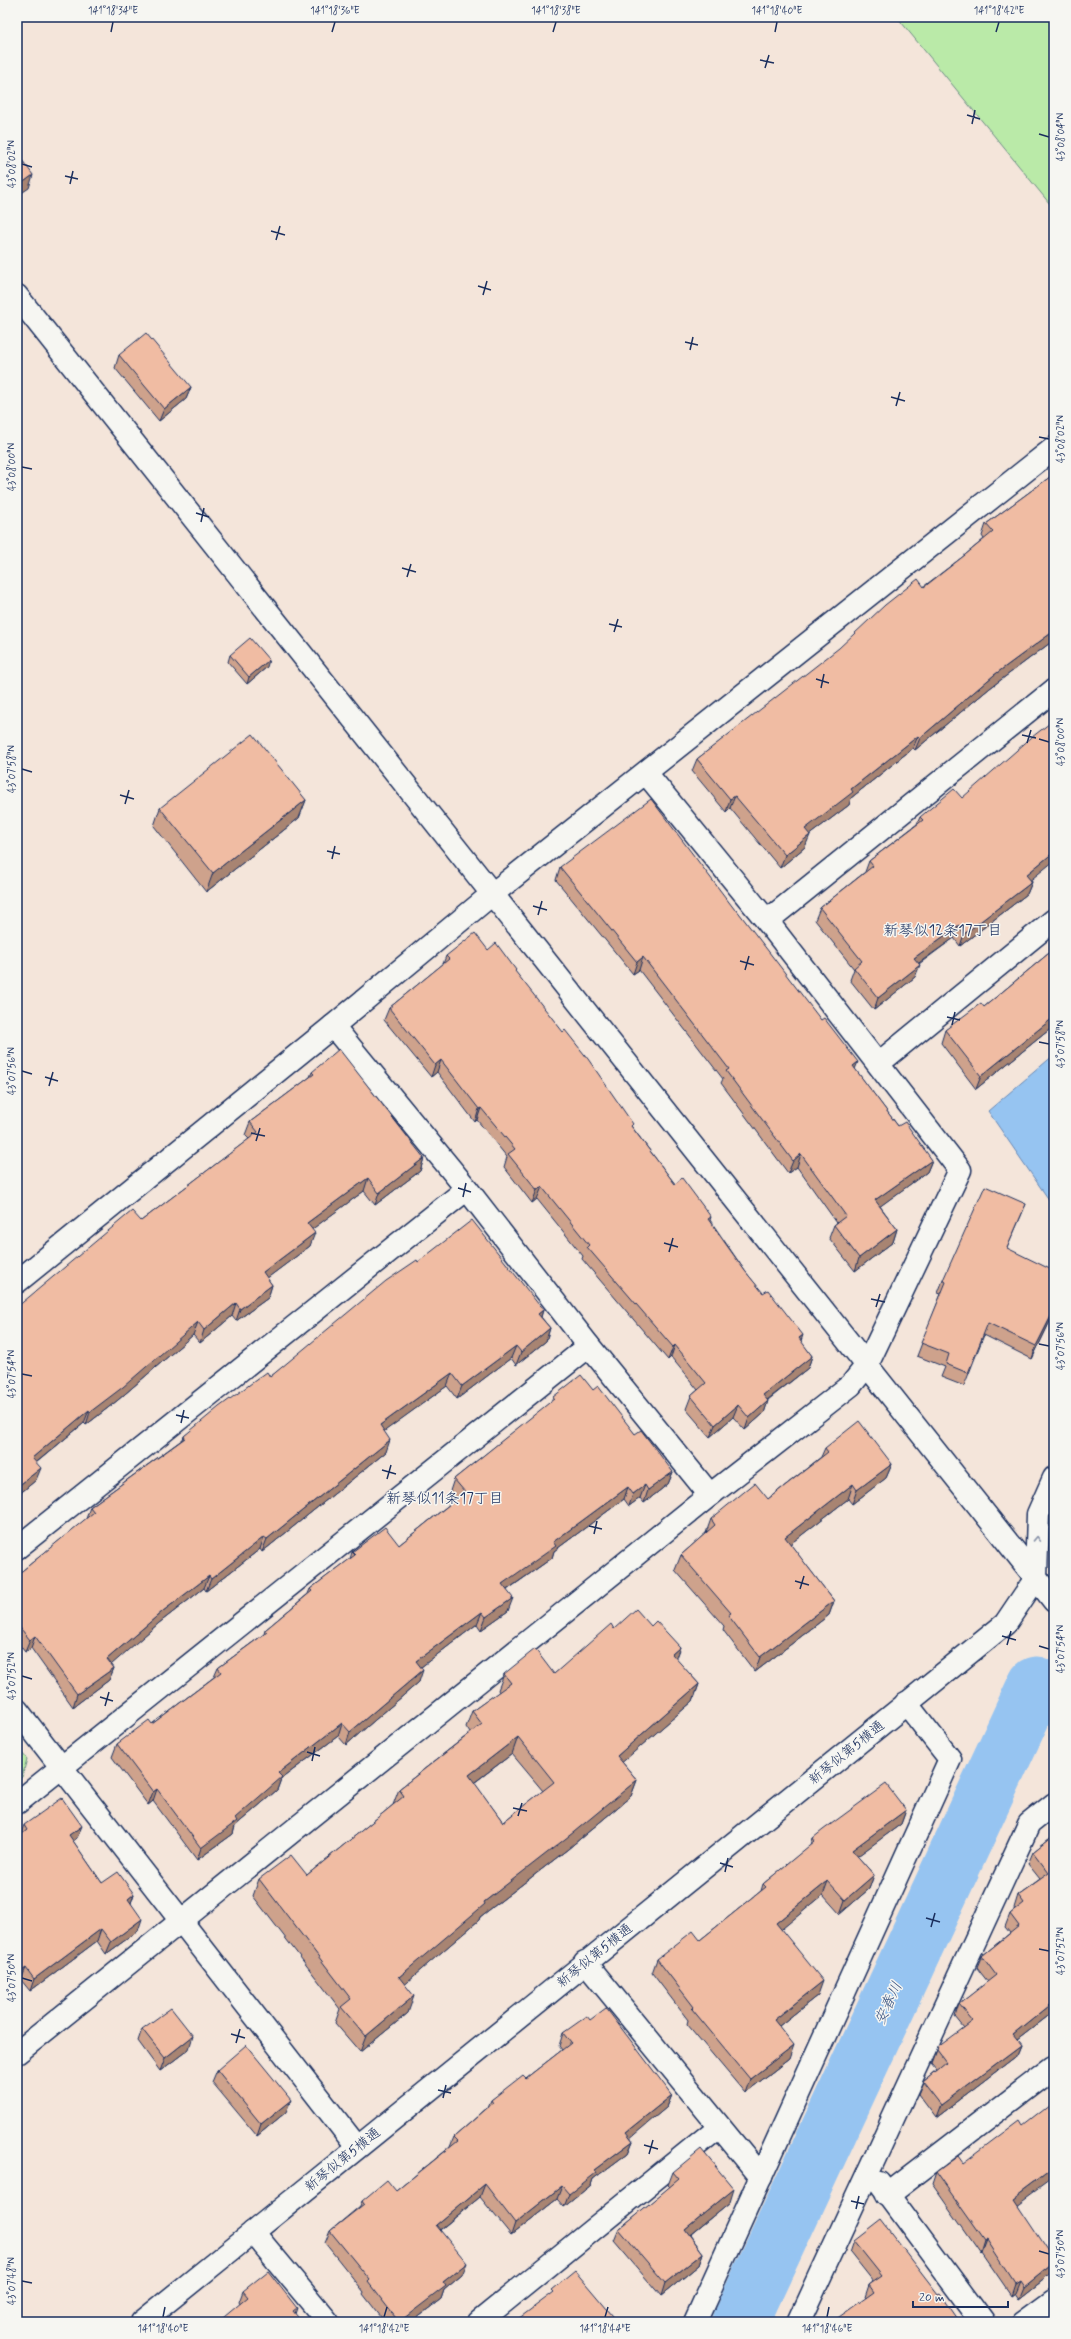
<svg xmlns="http://www.w3.org/2000/svg" width="1071" height="2339" font-family="Mynerve,'Klee One',sans-serif">
  <style>
    .green { fill: #baeaa8; stroke: #6a8c83 }
    .water { fill: #96c4f1; stroke: #6588b6 }
    .lines { fill: none; stroke-linecap: round; stroke-linejoin: round }
    .river { stroke: #96c4f1; stroke-width: 57 }
    .street-casing { stroke: #1b2f5e; stroke-width: 25 }
    .secondary-casing { stroke: #1b2f5e; stroke-width: 25 }
    .street { stroke: #f6f6f2; stroke-width: 22 }
    .secondary { stroke: #f6f6f2; stroke-width: 22 }
    .wall { fill: #cea28c; stroke: #1b2f5e; fill-rule: evenodd }
    .shaded-wall { fill: #a88472; stroke: #1b2f5e }
    .building { fill: #f0bca3; stroke: #1b2f5e; fill-rule: evenodd }
    .oneway { stroke: #8892a8 }
    .ticks { fill: none; stroke: #1b2f5e; stroke-width: 1.5 }
    .labels { text-anchor: middle; stroke-width: 3; stroke-linejoin: round; paint-order: stroke }
    .street-label { font-size: 14px; fill: #1b2f5e; stroke: #f6f6f2 }
    .neighbourhood-label { font-size: 15px; fill: #1b2f5e; stroke: #f6f6f2 }
    .water-label { font-size: 15px; font-style: italic; fill: #3a5483; stroke: #f6f6f2 }
    .neatline { fill: none; stroke: #1b2f5e; stroke-width: 1.5 }
    .ticks-label { font-size: 10px; text-anchor: middle; fill: #1b2f5e }
  </style>
  <rect width="100%" height="100%" fill="#f4e5da"/>
  <filter id="ink" filterUnits="userSpaceOnUse"><feTurbulence type="fractalNoise" baseFrequency=".025" numOctaves="2"/><feDisplacementMap in="SourceGraphic" scale="8" xChannelSelector="R" yChannelSelector="G"/><feConvolveMatrix kernelMatrix="1 2 1 2 8 2 1 2 1" color-interpolation-filters="sRGB"/></filter>
  <g filter="url(#ink)">
    <!-- green -->
    <g class="green">
      <polygon points="897,17 1044,17 1054,23 1054,209"/>
      <polygon points="17,1747 27,1759 22,1777 17,1781"/>
    </g>
    <!-- water -->
    <polygon class="water" points="1054,1055 1054,1207 988,1111"/>
    <g class="lines">
      <!-- river -->
      <polyline class="river" points="740,2322 1036,1685"/>
      <defs>
        <g id="street">
          <polyline points="17,296 1036,1578"/>
          <polyline points="767,921 1054,690"/>
          <polyline points="333,1026 467,1189 589,1346 710,1495"/>
          <polyline points="879,1063 1054,920"/>
          <polyline points="17,1282 333,1026 491,895 1054,448"/>
          <polyline points="17,1548 467,1189"/>
          <polyline points="17,1710 357,2147"/>
          <polyline points="17,1803 589,1346"/>
          <polyline points="585,1962 761,2177"/>
          <polyline points="17,2053 710,1495 851,1385 867,1365 960,1170 767,921 646,773"/>
          <polyline points="880,2183 983,2322"/>
          <polyline points="887,2195 1054,2067"/>
          <polyline points="253,2232 328,2322"/>
          <polyline points="479,2322 719,2127"/>
          <polyline points="695,2322 950,1759 906,1703"/>
          <polyline points="799,2322 1029,1824 1054,1804"/>
          <polyline points="1024,2322 1054,2300"/>
        </g>
        <g id="secondary">
          <polyline points="1036,1578 1054,1601"/>
          <polyline points="142,2322 1005,1624 1036,1578 1038,1514 1054,1478"/>
        </g>
      </defs>
      <!-- street casing -->
      <use href="#street" class="street-casing"/>
      <!-- secondary casing -->
      <use href="#secondary" class="secondary-casing"/>
      <!-- street -->
      <use href="#street" class="street"/>
      <!-- secondary -->
      <use href="#secondary" class="secondary"/>
    </g>
    <!-- wall -->
    <g class="wall">
      <polygon points="119,355 191,387 186,399 159,421 115,368"/>
      <polygon points="1054,474 1054,640 990,688 915,750 913,748 851,798 849,805 809,835 805,847 780,868 730,808 726,812 692,771 697,759 965,555 984,539 982,536 986,524"/>
      <polygon points="230,655 267,667 247,684 228,662"/>
      <polygon points="306,800 299,818 206,892 154,826 160,808"/>
      <polygon points="920,817 1031,880 1032,882 1027,894 960,946 954,938 919,964 915,977 874,1010 850,980 854,969 815,920 820,908 865,872 869,861 917,824"/>
      <polygon points="560,867 855,1069 898,1126 932,1160 927,1172 880,1206 897,1229 893,1242 855,1271 829,1238 834,1225 837,1223 797,1167 788,1173 721,1083 723,1079 639,970 633,974 556,880"/>
      <polygon points="1054,949 1054,1026 976,1089 941,1043 945,1030 984,1007"/>
      <polygon points="488,950 515,972 675,1184 711,1217 710,1220 745,1271 812,1356 808,1368 768,1400 764,1413 745,1430 733,1417 710,1437 686,1409 691,1396 698,1390 671,1357 668,1360 582,1259 583,1256 537,1199 532,1203 504,1167 507,1157 477,1120 475,1122 437,1072 431,1077 384,1020 389,1008 443,964 446,956"/>
      <polygon points="312,1072 424,1158 420,1171 375,1205 364,1191 312,1229 310,1246 267,1278 272,1285 268,1298 236,1321 232,1316 200,1343 193,1335 118,1400 86,1425 84,1423 36,1463 36,1480 17,1496 141,1221 249,1139 245,1135 250,1122 310,1077"/>
      <polygon points="1026,1204 1021,1216 1007,1248 1054,1313 1032,1359 984,1335 964,1386 941,1377 945,1367 917,1356 941,1294 938,1293 943,1280"/>
      <polygon points="418,1262 543,1310 541,1317 550,1328 546,1341 516,1365 511,1358 457,1399 447,1386 384,1431 386,1452 262,1552 260,1549 206,1591 204,1588 159,1623 111,1664 114,1668 109,1680 73,1707 31,1648 25,1652 17,1642 17,1575 86,1519 90,1507 183,1439 184,1436 270,1377"/>
      <polygon points="593,1390 635,1434 673,1472 668,1484 644,1503 640,1498 629,1506 624,1499 554,1551 552,1558 507,1590 508,1611 481,1630 477,1624 421,1667 419,1682 346,1745 338,1736 281,1779 277,1790 235,1826 233,1834 197,1860 153,1801 148,1805 112,1757 117,1744 152,1724 214,1677 218,1668 264,1634 265,1630 308,1594 310,1589 350,1559 352,1552 399,1545 456,1499 450,1491 454,1479 550,1403 553,1397"/>
      <polygon points="825,1448 892,1464 886,1478 852,1504 848,1499 790,1544 834,1601 829,1615 755,1672 723,1630 724,1626 675,1570 681,1555 706,1533 711,1519 768,1499 821,1457"/>
      <path d="M 651,1626 L 680,1647 L 675,1658 L 699,1684 L 693,1701 L 622,1762 L 637,1780 L 631,1796 L 568,1849 L 480,1917 L 479,1920 L 404,1984 L 408,2013 L 360,2052 L 335,2023 L 340,2009 L 253,1896 L 259,1879 L 307,1875 L 393,1805 L 399,1789 L 470,1733 L 466,1727 L 472,1711 L 499,1692 L 498,1690 L 504,1674 L 554,1674 L 614,1629 ZM 512,1754 L 543,1791 L 503,1822 L 474,1783 Z"/>
      <polygon points="906,1810 901,1824 857,1856 874,1875 869,1889 840,1914 823,1895 781,1929 818,1995 779,2026 789,2059 745,2093 687,2024 688,2020 652,1973 657,1959 700,1940 761,1891 763,1884 811,1845 813,1838"/>
      <polygon points="24,1825 77,1838 73,1841 102,1883 134,1894 131,1903 138,1931 106,1954 97,1941 30,1991 21,1980 17,1983 17,1838 20,1836"/>
      <polygon points="1054,1835 1053,2009 1052,2013 1017,2040 1021,2045 1016,2057 936,2118 918,2094 923,2082 937,2070 932,2064 937,2051 964,2028 955,2017 959,2004 988,1982 977,1968 982,1956 1010,1933 1005,1927 1010,1914 1015,1910 1014,1908 1018,1895 1040,1879 1028,1864 1033,1852"/>
      <polygon points="590,2020 672,2095 667,2107 630,2137 633,2141 628,2153 593,2179 591,2185 564,2207 557,2199 511,2235 480,2197 440,2230 462,2275 444,2290 441,2299 411,2322 385,2322 363,2294 364,2292 325,2243 330,2231 360,2206 362,2201 396,2191 450,2147 454,2137 488,2107 491,2100 526,2078 562,2050 559,2046 563,2033"/>
      <polygon points="142,2029 189,2049 160,2071 138,2041"/>
      <polygon points="217,2070 286,2112 257,2136 212,2082"/>
      <polygon points="963,2163 1018,2205 1051,2273 1019,2298 1015,2292 1011,2295 982,2253 981,2254 932,2184 936,2172"/>
      <polygon points="673,2172 730,2202 690,2235 703,2253 699,2265 661,2296 614,2241 619,2229 670,2187 668,2185"/>
      <polygon points="854,2241 960,2322 866,2298 865,2297 869,2285 873,2282 850,2253"/>
      <polygon points="243,2291 297,2308 295,2314 240,2304 239,2302"/>
    </g>
    <!-- shaded-wall -->
    <g class="shaded-wall">
      <polygon points="33,175 29,188 17,196 17,187"/>
      <polygon points="191,387 186,399 159,421 164,409"/>
      <polygon points="1054,631 1054,640 990,688 915,750 920,738 994,675"/>
      <polygon points="269,660 267,667 247,684 249,677"/>
      <polygon points="918,736 913,748 851,798 849,805 800,842 805,829 851,789"/>
      <polygon points="735,796 730,808 726,812 730,799"/>
      <polygon points="306,800 299,818 206,892 213,873"/>
      <polygon points="810,835 805,847 780,868 785,855"/>
      <polygon points="1054,852 1054,861 1022,887 1026,875"/>
      <polygon points="1032,882 1027,894 960,946 964,934"/>
      <polygon points="959,925 954,938 909,970 914,958"/>
      <polygon points="643,957 639,970 633,974 637,962"/>
      <polygon points="920,965 915,977 874,1010 878,998"/>
      <polygon points="1054,1017 1054,1026 976,1089 981,1076"/>
      <polygon points="441,1060 437,1072 431,1077 435,1065"/>
      <polygon points="858,1062 853,1074 853,1066"/>
      <polygon points="481,1108 477,1120 475,1122 479,1109"/>
      <polygon points="801,1154 797,1167 788,1173 793,1161"/>
      <polygon points="424,1158 420,1171 375,1205 379,1193"/>
      <polygon points="932,1160 927,1172 871,1213 875,1200"/>
      <polygon points="368,1178 364,1191 303,1236 307,1223"/>
      <polygon points="542,1187 537,1199 532,1203 537,1190"/>
      <polygon points="897,1229 893,1242 855,1271 859,1258"/>
      <polygon points="315,1233 310,1246 258,1285 263,1272"/>
      <polygon points="272,1285 268,1298 236,1321 240,1309"/>
      <polygon points="236,1303 232,1316 200,1343 204,1330"/>
      <polygon points="543,1310 539,1323 538,1314"/>
      <polygon points="1054,1310 1054,1313 1032,1359 1036,1346"/>
      <polygon points="198,1322 193,1335 118,1400 86,1425 90,1412"/>
      <polygon points="550,1328 546,1341 516,1365 521,1352"/>
      <polygon points="803,1335 799,1347 799,1338"/>
      <polygon points="675,1345 671,1357 668,1360 673,1347"/>
      <polygon points="516,1346 511,1358 457,1399 462,1386"/>
      <polygon points="812,1356 808,1368 758,1407 763,1395"/>
      <polygon points="452,1373 447,1386 375,1438 380,1425"/>
      <polygon points="768,1401 764,1413 745,1430 749,1418"/>
      <polygon points="738,1405 733,1417 710,1437 715,1425"/>
      <polygon points="89,1410 84,1423 27,1470 32,1458"/>
      <polygon points="390,1440 386,1452 262,1552 267,1539"/>
      <polygon points="892,1464 886,1478 852,1504 857,1490"/>
      <polygon points="41,1468 36,1480 17,1496 17,1487"/>
      <polygon points="673,1472 668,1484 644,1503 648,1490"/>
      <polygon points="853,1484 848,1499 780,1552 785,1537"/>
      <polygon points="645,1485 640,1498 629,1506 633,1494"/>
      <polygon points="628,1487 624,1499 554,1551 552,1558 498,1596 502,1584 553,1542"/>
      <polygon points="264,1537 260,1549 206,1591 211,1579"/>
      <polygon points="209,1576 204,1588 159,1623 103,1672 107,1659 163,1611"/>
      <polygon points="513,1598 508,1611 481,1630 486,1617"/>
      <polygon points="834,1601 829,1615 755,1672 760,1657"/>
      <polygon points="482,1612 477,1624 412,1674 416,1661"/>
      <polygon points="35,1636 31,1648 25,1652 30,1640"/>
      <polygon points="680,1647 674,1663 672,1654"/>
      <polygon points="114,1668 109,1680 73,1707 77,1694"/>
      <polygon points="423,1670 419,1682 346,1745 350,1732"/>
      <polygon points="699,1684 693,1701 611,1772 617,1756"/>
      <polygon points="342,1723 338,1736 281,1779 277,1790 235,1826 233,1834 197,1860 201,1848 235,1818 278,1773"/>
      <polygon points="518,1737 512,1754 463,1791 469,1775"/>
      <polygon points="637,1780 631,1796 568,1849 480,1917 479,1920 393,1994 399,1977 484,1902"/>
      <polygon points="157,1789 153,1801 148,1805 153,1792"/>
      <polygon points="906,1810 901,1824 847,1864 852,1850"/>
      <polygon points="82,1826 77,1838 64,1848 69,1835"/>
      <polygon points="874,1875 869,1889 840,1914 845,1900"/>
      <polygon points="828,1881 823,1895 771,1938 776,1923"/>
      <polygon points="134,1894 130,1906 128,1899"/>
      <polygon points="142,1919 138,1931 106,1954 111,1942"/>
      <polygon points="101,1929 97,1941 30,1991 34,1979"/>
      <polygon points="26,1968 21,1980 17,1983 17,1974"/>
      <polygon points="823,1981 818,1995 769,2034 774,2020"/>
      <polygon points="414,1996 408,2013 360,2052 366,2036"/>
      <polygon points="1054,2002 1054,2009 1052,2013 1008,2047 1013,2035"/>
      <polygon points="193,2036 189,2049 160,2071 165,2058"/>
      <polygon points="794,2045 789,2059 745,2093 750,2079"/>
      <polygon points="1021,2045 1016,2057 936,2118 941,2105"/>
      <polygon points="672,2095 667,2107 622,2145 626,2132"/>
      <polygon points="291,2100 286,2112 257,2136 261,2124"/>
      <polygon points="633,2141 628,2153 593,2179 591,2185 564,2207 569,2194 594,2170"/>
      <polygon points="1054,2169 1054,2179 1009,2212 1014,2199"/>
      <polygon points="485,2184 480,2197 431,2237 436,2225"/>
      <polygon points="562,2186 557,2199 511,2235 515,2223"/>
      <polygon points="734,2189 730,2202 681,2242 685,2229"/>
      <polygon points="987,2240 982,2253 981,2254 985,2241"/>
      <polygon points="703,2253 699,2265 661,2296 665,2283"/>
      <polygon points="1054,2262 1054,2264 1051,2273 1019,2298 1024,2286"/>
      <polygon points="467,2263 462,2275 444,2290 441,2299 411,2322 399,2322 443,2282"/>
      <polygon points="1020,2280 1015,2292 1011,2295 1015,2283"/>
    </g>
    <!-- building -->
    <g class="building">
      <polygon points="17,153 33,175 17,187"/>
      <polygon points="146,333 191,387 164,409 119,355"/>
      <polygon points="1054,474 1054,631 994,675 920,738 918,736 851,789 853,792 805,829 810,835 785,855 735,796 730,799 697,759 839,648 885,605 918,579 924,587 965,555 993,532 986,524"/>
      <polygon points="250,638 269,660 249,677 230,655"/>
      <polygon points="1054,720 1054,852 1026,875 1032,882 964,934 959,925 914,958 920,965 878,998 854,968 862,961 820,908 873,866 869,861 923,820 920,817 954,789 962,798 1032,737"/>
      <polygon points="253,734 306,800 213,873 160,808"/>
      <polygon points="651,799 735,910 736,909 821,1020 824,1018 858,1062 853,1066 898,1126 905,1122 932,1160 875,1200 897,1229 859,1258 834,1225 846,1216 801,1154 793,1161 726,1071 729,1069 643,957 637,962 560,867"/>
      <polygon points="475,933 488,950 496,943 516,970 515,971 563,1032 565,1030 588,1059 633,1124 631,1126 675,1184 682,1178 711,1217 708,1219 745,1271 763,1293 768,1290 803,1335 799,1338 812,1356 763,1395 768,1401 749,1418 738,1405 715,1425 691,1396 706,1383 675,1345 673,1347 587,1247 589,1245 542,1187 537,1190 508,1154 515,1149 481,1108 479,1109 441,1060 435,1065 389,1008 449,959 446,956"/>
      <polygon points="1054,949 1054,1017 981,1076 945,1030 981,1003 984,1007"/>
      <polygon points="339,1049 424,1158 379,1193 368,1178 307,1223 315,1233 263,1272 272,1285 240,1309 236,1303 204,1330 198,1322 123,1387 90,1412 89,1410 32,1458 41,1468 17,1487 17,1307 132,1211 141,1221 258,1132 250,1122 314,1074 312,1072"/>
      <polygon points="985,1186 1026,1204 1007,1248 1054,1271 1054,1310 1036,1346 988,1323 968,1373 946,1364 949,1354 921,1343 946,1282 943,1280"/>
      <polygon points="472,1220 543,1310 538,1314 550,1328 521,1352 516,1346 462,1386 452,1373 380,1425 390,1440 267,1539 264,1537 211,1579 209,1576 163,1611 107,1659 114,1668 77,1694 35,1636 30,1640 17,1624 17,1575 94,1512 90,1507 185,1438 184,1436 219,1407 267,1372 270,1377 386,1281 417,1260 418,1262"/>
      <polygon points="581,1375 593,1390 598,1386 635,1434 641,1430 673,1472 648,1490 645,1485 633,1494 628,1487 553,1542 556,1546 502,1584 513,1598 486,1617 482,1612 416,1661 423,1670 350,1732 342,1723 278,1773 282,1777 235,1818 237,1821 201,1848 157,1789 153,1792 117,1744 149,1720 152,1724 221,1672 218,1668 267,1632 265,1630 312,1591 310,1589 355,1555 352,1552 385,1527 399,1545 465,1492 454,1479 554,1399 553,1397"/>
      <polygon points="859,1421 892,1464 857,1490 853,1484 785,1537 834,1601 760,1657 728,1615 731,1613 681,1555 715,1525 711,1519 755,1483 768,1499 828,1452 825,1448"/>
      <path d="M 636,1609 L 651,1626 L 656,1621 L 680,1647 L 672,1654 L 699,1684 L 617,1756 L 637,1780 L 574,1832 L 484,1902 L 485,1904 L 399,1977 L 414,1996 L 366,2036 L 341,2007 L 351,1999 L 259,1879 L 291,1855 L 307,1875 L 404,1796 L 399,1789 L 482,1724 L 472,1711 L 511,1683 L 504,1674 L 535,1649 L 554,1674 L 611,1624 L 614,1629 ZM 518,1737 L 554,1782 L 503,1822 L 469,1775 Z"/>
      <polygon points="886,1784 906,1810 852,1850 874,1875 845,1900 828,1881 776,1923 823,1981 774,2020 794,2045 750,2079 692,2009 694,2007 657,1959 693,1931 700,1940 766,1887 763,1884 815,1841 813,1838 823,1830"/>
      <polygon points="62,1798 82,1826 69,1835 102,1883 118,1872 134,1894 128,1899 142,1919 111,1942 101,1929 34,1979 26,1968 17,1974 17,1838 27,1830 24,1825"/>
      <polygon points="1054,1835 1054,2002 1013,2035 1021,2045 941,2105 923,2082 946,2063 937,2051 938,2047 973,2021 959,2004 996,1975 982,1956 1019,1926 1010,1914 1024,1903 1018,1895 1049,1873 1033,1852"/>
      <polygon points="171,2008 193,2036 165,2058 142,2029"/>
      <polygon points="606,2008 672,2095 626,2132 633,2141 594,2170 596,2173 569,2194 562,2186 515,2223 485,2184 436,2225 467,2263 443,2282 446,2286 399,2322 368,2282 370,2280 330,2231 364,2204 362,2201 387,2180 396,2191 458,2141 454,2137 493,2103 491,2100 523,2075 526,2078 571,2043 563,2033 587,2016 590,2020"/>
      <polygon points="246,2045 291,2100 261,2124 217,2070"/>
      <polygon points="1054,2101 1054,2169 1014,2199 1054,2259 1054,2262 1024,2286 1020,2280 1015,2283 987,2240 985,2241 936,2172 958,2156 963,2163 1020,2120 1023,2125"/>
      <polygon points="701,2149 734,2189 685,2229 703,2253 665,2283 619,2229 679,2179 673,2172"/>
      <polygon points="881,2220 938,2294 940,2293 960,2322 832,2322 874,2292 869,2285 882,2276 854,2241"/>
      <polygon points="268,2271 297,2308 293,2311 302,2322 218,2322 248,2297 243,2291"/>
      <polygon points="575,2271 618,2322 514,2322 554,2292 552,2290"/>
      <polygon points="1054,2317 1054,2322 1048,2322"/>
    </g>
    <!-- one-way arrows -->
    <defs><path id="oneway-chevron" d="M-2-3.5L2.5 0L-2 3.5" fill="none" stroke-width="1.6" stroke-linecap="round" stroke-linejoin="round"/></defs>
    <use class="oneway" href="#oneway-chevron" transform="translate(1037 1539) rotate(-88)"/>
  </g>
  <!-- ticks -->
  <path class="ticks" d="M 111,32 L 113,22M 332,32 L 335,22M 553,32 L 556,22M 775,32 L 777,22M 996,32 L 999,22M 760,60 L 774,63M 765,68 L 769,55M 967,115 L 980,119M 972,124 L 975,110M 1039,134 L 1049,137M 22,164 L 32,167M 65,176 L 78,179M 70,184 L 73,171M 271,231 L 285,235M 276,240 L 280,226M 478,286 L 491,290M 483,295 L 487,281M 685,342 L 698,345M 690,350 L 693,337M 891,397 L 905,401M 896,406 L 900,392M 1039,437 L 1049,439M 22,467 L 32,469M 196,513 L 209,517M 201,522 L 204,508M 402,568 L 416,572M 407,577 L 411,564M 609,624 L 622,627M 614,632 L 618,619M 816,679 L 829,683M 821,688 L 824,674M 1022,735 L 1036,738M 1039,739 L 1049,742M 1027,743 L 1031,730M 22,769 L 32,772M 120,795 L 134,799M 125,804 L 129,790M 327,851 L 340,854M 332,859 L 335,846M 533,906 L 547,910M 538,915 L 542,901M 740,961 L 754,965M 745,970 L 749,956M 947,1017 L 960,1020M 952,1025 L 955,1012M 1039,1042 L 1049,1044M 22,1071 L 32,1074M 45,1077 L 58,1081M 49,1086 L 53,1072M 251,1133 L 265,1136M 256,1141 L 260,1128M 458,1188 L 471,1192M 463,1197 L 466,1183M 664,1243 L 678,1247M 669,1252 L 673,1238M 871,1299 L 885,1302M 876,1307 L 880,1294M 1039,1344 L 1049,1346M 22,1374 L 32,1376M 176,1415 L 189,1418M 181,1423 L 184,1410M 382,1470 L 396,1474M 387,1479 L 391,1465M 589,1526 L 602,1529M 594,1534 L 597,1521M 795,1581 L 809,1585M 800,1589 L 804,1576M 1002,1636 L 1016,1640M 1007,1645 L 1011,1631M 1039,1646 L 1049,1649M 22,1676 L 32,1679M 100,1697 L 113,1701M 105,1706 L 109,1692M 307,1752 L 320,1756M 312,1761 L 315,1747M 513,1808 L 527,1811M 518,1816 L 522,1803M 720,1863 L 733,1867M 725,1872 L 728,1858M 926,1918 L 940,1922M 931,1927 L 935,1913M 1039,1949 L 1049,1951M 22,1978 L 32,1981M 231,2034 L 245,2038M 236,2043 L 240,2029M 438,2090 L 451,2093M 443,2098 L 446,2085M 644,2145 L 658,2149M 649,2154 L 653,2140M 851,2201 L 864,2204M 856,2209 L 859,2196M 1039,2251 L 1049,2254M 22,2281 L 32,2283M 163,2317 L 165,2307M 384,2317 L 387,2307M 605,2317 L 608,2307M 827,2317 L 829,2307"/>
  <g class="labels">
    <!-- street labels -->
    <g class="street-label">
      <text transform="translate(846 1752) rotate(-39)" y="5">新琴似第5横通</text>
      <text transform="translate(594 1955) rotate(-39)" y="5">新琴似第5横通</text>
      <text transform="translate(342 2159) rotate(-39)" y="5">新琴似第5横通</text>
    </g>
    <!-- neighbourhood labels -->
    <g class="neighbourhood-label">
      <text x="943" y="935">新琴似12条17丁目</text>
      <text x="445" y="1503">新琴似11条17丁目</text>
    </g>
    <!-- water labels -->
    <g class="water-label">
      <text transform="translate(888 2003) rotate(-65)" y="5">安春川</text>
    </g>
  </g>
  <!-- margin -->
  <rect width="1071" height="2339" fill="none" stroke="#f6f6f2" stroke-width="44"/>
  <!-- scale -->
  <path d="M913 2301v6h95v-6" fill="none" stroke="#1b2f5e" stroke-width="2"/>
  <text x="919" y="2301" font-size="12" fill="#1b2f5e" stroke="#f6f6f2" stroke-width="3" paint-order="stroke">20 m</text>
  <rect x="22" y="22" width="1027" height="2295" class="neatline"/>
  <g class="ticks-label">
    <text x="113" y="14">141°18'34"E</text>
    <text x="335" y="14">141°18'36"E</text>
    <text x="556" y="14">141°18'38"E</text>
    <text x="777" y="14">141°18'40"E</text>
    <text x="999" y="14">141°18'42"E</text>
    <text transform="translate(1060 137) rotate(-90)" y="4">43°08'04"N</text>
    <text transform="translate(11 164) rotate(-90)" y="4">43°08'02"N</text>
    <text transform="translate(1060 439) rotate(-90)" y="4">43°08'02"N</text>
    <text transform="translate(11 467) rotate(-90)" y="4">43°08'00"N</text>
    <text transform="translate(1060 742) rotate(-90)" y="4">43°08'00"N</text>
    <text transform="translate(11 769) rotate(-90)" y="4">43°07'58"N</text>
    <text transform="translate(1060 1044) rotate(-90)" y="4">43°07'58"N</text>
    <text transform="translate(11 1071) rotate(-90)" y="4">43°07'56"N</text>
    <text transform="translate(1060 1346) rotate(-90)" y="4">43°07'56"N</text>
    <text transform="translate(11 1374) rotate(-90)" y="4">43°07'54"N</text>
    <text transform="translate(1060 1649) rotate(-90)" y="4">43°07'54"N</text>
    <text transform="translate(11 1676) rotate(-90)" y="4">43°07'52"N</text>
    <text transform="translate(1060 1951) rotate(-90)" y="4">43°07'52"N</text>
    <text transform="translate(11 1978) rotate(-90)" y="4">43°07'50"N</text>
    <text transform="translate(1060 2254) rotate(-90)" y="4">43°07'50"N</text>
    <text transform="translate(11 2281) rotate(-90)" y="4">43°07'48"N</text>
    <text x="163" y="2332">141°18'40"E</text>
    <text x="384" y="2332">141°18'42"E</text>
    <text x="605" y="2332">141°18'44"E</text>
    <text x="827" y="2332">141°18'46"E</text>
  </g>
</svg>
